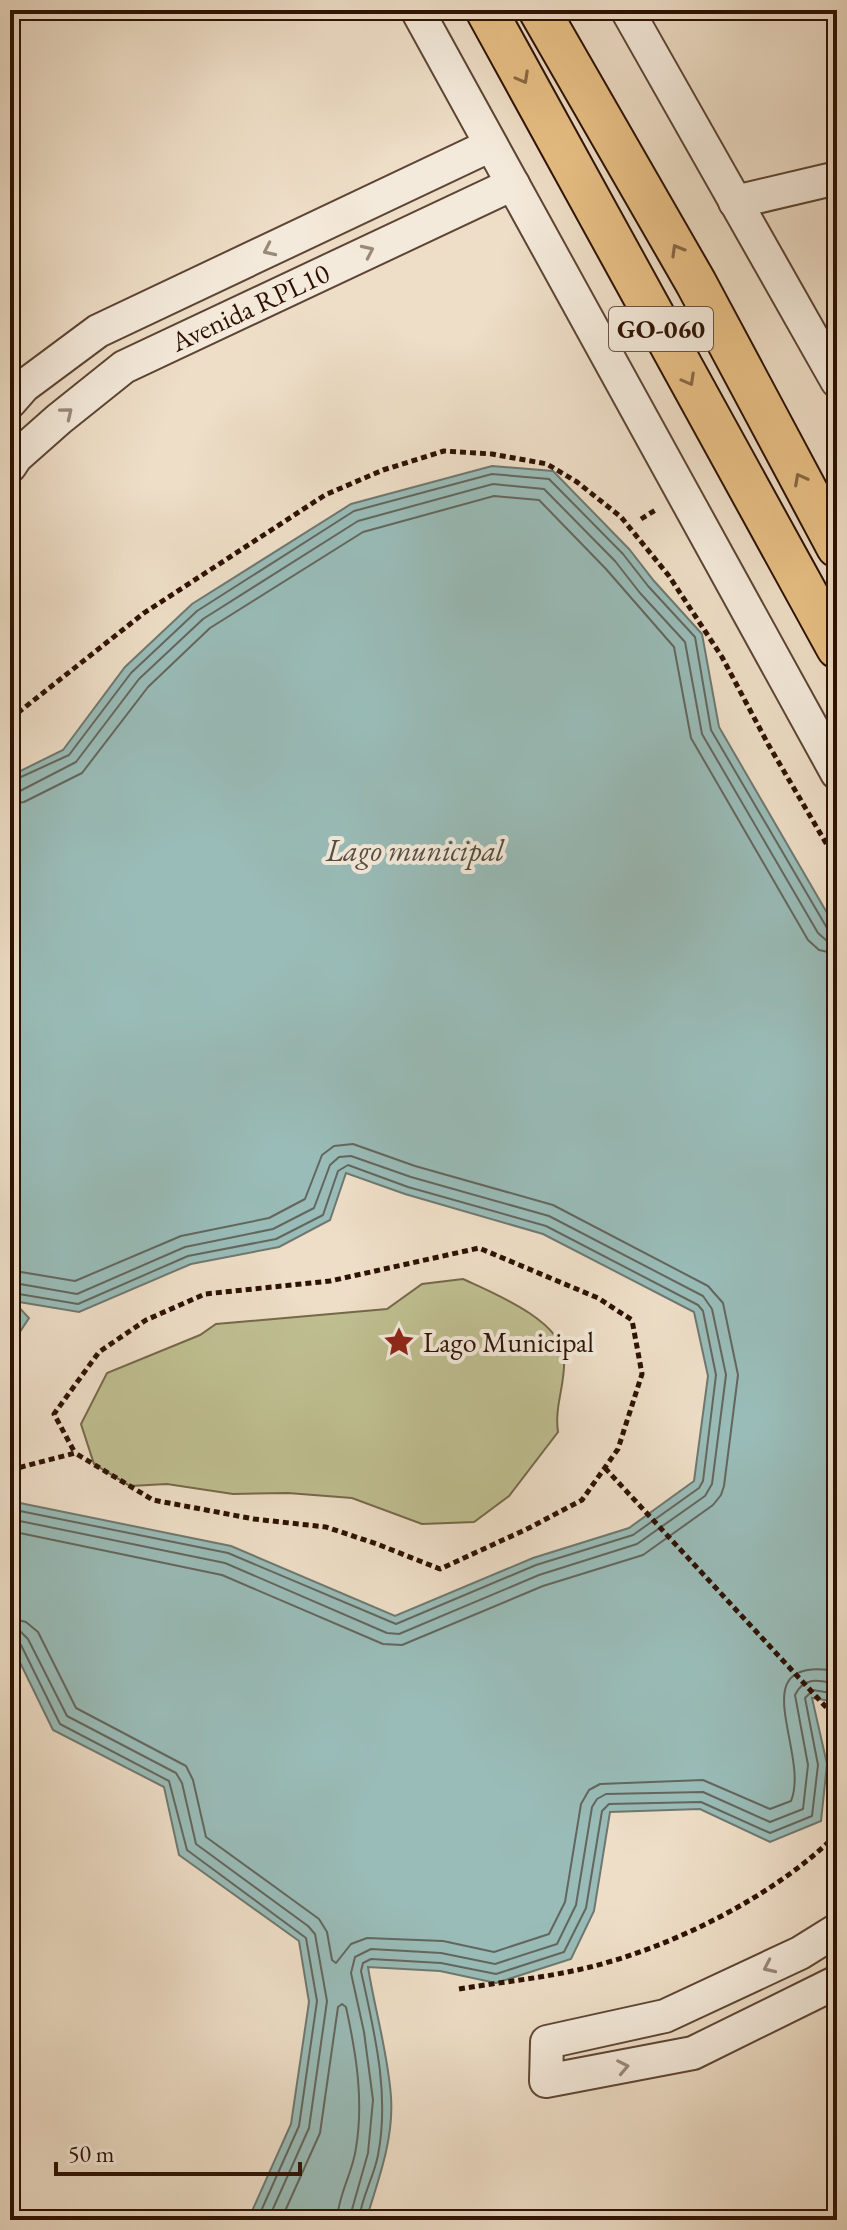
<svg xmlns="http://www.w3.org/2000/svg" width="847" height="2230" font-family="'EB Garamond',serif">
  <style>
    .green { fill: #bfbf91; stroke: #76684a; stroke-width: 2 }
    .water { fill: #99bcb8; stroke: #6e7870; stroke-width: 2 }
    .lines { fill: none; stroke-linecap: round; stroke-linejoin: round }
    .shore { stroke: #63665e; stroke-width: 2 }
    .minor-casing { stroke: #5d4434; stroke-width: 36 }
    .major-casing { stroke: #2d1103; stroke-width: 44 }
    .path { stroke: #2d1103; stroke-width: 5; stroke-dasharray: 6 4; stroke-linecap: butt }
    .minor { stroke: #f4eadb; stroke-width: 32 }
    .major { stroke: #e7bf84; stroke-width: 40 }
    .oneway { stroke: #8a6844 }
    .oneway2 { stroke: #9a887a }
    .labels { text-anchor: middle; stroke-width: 8; stroke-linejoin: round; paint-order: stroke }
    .shield { fill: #f4eadb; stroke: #695244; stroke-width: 2 }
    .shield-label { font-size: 26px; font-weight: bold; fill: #2d1103 }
    .street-label { font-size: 28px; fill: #2d1103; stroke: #f4eadb }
    .poi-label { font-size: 28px; fill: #2d1103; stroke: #f4eadb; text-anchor: start }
    .water-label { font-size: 30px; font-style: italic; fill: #534d42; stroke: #f4eadb }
  </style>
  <rect width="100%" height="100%" fill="#eedec7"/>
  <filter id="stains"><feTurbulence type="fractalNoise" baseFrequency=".0025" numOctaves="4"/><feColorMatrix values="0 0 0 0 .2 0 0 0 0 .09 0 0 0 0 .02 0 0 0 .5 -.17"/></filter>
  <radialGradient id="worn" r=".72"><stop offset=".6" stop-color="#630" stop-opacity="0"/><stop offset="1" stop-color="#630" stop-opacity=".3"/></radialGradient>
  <!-- green -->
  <path class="green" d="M 463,1279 C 493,1293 561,1320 564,1357 C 566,1383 554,1406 558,1432 L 509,1496 L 474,1522 L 422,1524 L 352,1498 L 288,1493 L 233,1494 L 167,1484 L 130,1486 L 94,1464 L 81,1424 L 107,1373 L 200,1335 L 216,1324 L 387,1309 L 422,1284 Z"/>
  <!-- water -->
  <path class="water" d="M 492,466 L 553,471 L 629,549 L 654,581 L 702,634 L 719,727 L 837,930 L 837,1702 L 812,1698 L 827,1764 L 821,1821 L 770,1842 L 700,1809 L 610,1812 L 594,1911 L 571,1959 L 496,1983 L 440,1971 L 368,1967 C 375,2011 388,2053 391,2097 C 394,2139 378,2181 366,2220 L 248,2220 L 291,2124 L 309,2002 L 299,1941 L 179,1855 L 164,1787 L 53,1730 L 10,1642 L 10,1501 L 231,1546 L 395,1616 L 533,1558 L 629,1528 L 694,1481 L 708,1376 L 694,1312 L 543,1234 L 405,1194 L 346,1173 L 330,1220 L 279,1247 L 191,1264 L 79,1312 L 13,1301 L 29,1318 L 10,1347 L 10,776 L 63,750 L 125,667 L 192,604 L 351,504 Z"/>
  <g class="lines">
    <!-- shore -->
    <g class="shore">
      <polyline points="10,782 69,755 131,673 197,611 354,511 492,474 549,479 623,554 648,586 695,637 711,730 827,928 837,932"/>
      <polyline points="10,792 20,791 76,762 139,679 203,619 358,521 493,484 544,489 615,561 640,593 685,642 702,734 818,933 827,941 837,942"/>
      <polyline points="10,804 24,802 82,773 148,687 210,628 363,532 494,496 539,500 606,569 674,647 691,738 808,940 819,950 837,954"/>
      <polyline points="10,1273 21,1272 75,1281 181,1236 269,1218 305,1199 322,1155 334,1146 353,1144 415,1166 553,1205 708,1286 723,1303 738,1375 724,1486 721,1495 713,1505 643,1555 543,1586 402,1645 383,1644 222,1575 10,1531"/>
      <polyline points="10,1286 20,1284 77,1294 185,1247 273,1229 314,1208 330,1165 339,1157 351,1156 411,1177 549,1216 703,1296 712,1309 726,1375 712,1484 705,1496 637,1544 539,1575 399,1634 387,1633 225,1563 10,1519"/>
      <polyline points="10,1297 19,1294 78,1304 188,1256 276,1239 323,1215 338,1171 348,1165 408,1187 546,1226 698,1305 703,1311 716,1375 703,1481 699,1488 633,1535 536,1565 396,1624 228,1553 10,1509"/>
      <path d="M 10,1618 L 26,1622 L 38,1632 L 76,1708 L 186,1766 L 193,1780 L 206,1837 L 319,1919 L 327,1932 L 332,1960 L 336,1963 L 351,1944 L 367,1938 L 443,1941 L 494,1952 L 549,1934 L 565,1902 L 581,1804 L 589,1790 L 600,1784 L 703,1780 L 770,1809 L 791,1801 C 811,1753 739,1654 837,1671"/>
      <polyline points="10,1630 21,1632 28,1639 67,1716 176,1773 182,1783 196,1844 308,1926 315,1934 327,2001 309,2128 268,2220"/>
      <polyline points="10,1641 21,1645 60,1724 169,1781 187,1850 306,1938 317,2001 299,2126 257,2220"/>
      <path d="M 281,2220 L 320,2133 L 338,2007 L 342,2004 L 346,2007 C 356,2053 364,2100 356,2148 C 353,2172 338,2195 337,2220"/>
      <path d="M 349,2220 L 368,2153 L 373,2100 L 364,2032 L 351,1973 L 355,1957 L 371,1949 L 441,1953 L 495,1964 L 557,1944 L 576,1905 L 592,1807 L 597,1799 L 606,1794 L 703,1792 L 770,1822 L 803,1809 L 808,1765 L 795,1695 C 804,1676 819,1680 837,1684"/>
      <path d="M 359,2220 C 361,2198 374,2177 378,2155 C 390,2093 374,2031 361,1971 L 363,1963 L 371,1959 L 441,1963 L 496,1974 L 564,1952 L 586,1908 L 602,1811 L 609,1804 L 701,1802 L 770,1833 L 812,1816 L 818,1765 L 805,1698 L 813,1690 L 837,1694"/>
    </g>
    <defs>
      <g id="minor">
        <polyline points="417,10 837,773"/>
        <polyline points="627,10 837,381"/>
        <polyline points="735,202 837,178"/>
        <polyline points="10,402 24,386 98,331 491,145"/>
        <polyline points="10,466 16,457 59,419 124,367 513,184"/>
        <polyline points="837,1930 800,1953 665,2016 547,2042 546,2081 693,2053 837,1982"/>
      </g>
      <g id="major">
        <polyline points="486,10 837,648"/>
        <polyline points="539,10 696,283 837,547"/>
      </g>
    </defs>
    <!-- minor casing -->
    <use href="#minor" class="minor-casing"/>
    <!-- major casing -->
    <use href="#major" class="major-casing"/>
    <!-- path -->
    <g class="path">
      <polyline points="641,519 657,509"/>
      <polyline points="10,719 144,613 325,495 383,470 444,451 492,454 547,464 577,482 621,517 669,576 722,657 768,744 837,862"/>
      <polyline points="605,1468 837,1719"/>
      <polyline points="10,1470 75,1453 153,1500 254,1519 326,1527 377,1544 440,1569 529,1528 582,1500 618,1449 642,1374 632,1320 598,1298 479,1248 330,1281 205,1294 146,1320 99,1352 54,1414 75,1453"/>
      <path d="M 459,1989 C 501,1982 544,1978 586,1968 C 671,1948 775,1896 837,1834"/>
    </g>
    <!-- minor -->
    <use href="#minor" class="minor"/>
    <!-- major -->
    <use href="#major" class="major"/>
  </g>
  <!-- one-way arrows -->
  <defs><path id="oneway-chevron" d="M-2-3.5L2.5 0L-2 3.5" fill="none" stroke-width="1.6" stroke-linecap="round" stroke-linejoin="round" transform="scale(2)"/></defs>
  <g class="oneway">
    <use href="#oneway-chevron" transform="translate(523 78) rotate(61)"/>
    <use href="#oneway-chevron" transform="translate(677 250) rotate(-120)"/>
    <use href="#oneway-chevron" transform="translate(689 380) rotate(61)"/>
    <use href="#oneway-chevron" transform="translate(800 479) rotate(-118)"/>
  </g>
  <g class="oneway2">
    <use href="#oneway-chevron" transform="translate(269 250) rotate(155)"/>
    <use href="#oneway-chevron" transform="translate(368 251) rotate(-25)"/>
    <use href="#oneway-chevron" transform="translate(67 413) rotate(-39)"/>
    <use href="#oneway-chevron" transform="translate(769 1967) rotate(155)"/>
    <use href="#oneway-chevron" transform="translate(623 2067) rotate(-11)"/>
  </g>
  <!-- icons -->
  <defs>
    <symbol id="sight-bare" viewBox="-9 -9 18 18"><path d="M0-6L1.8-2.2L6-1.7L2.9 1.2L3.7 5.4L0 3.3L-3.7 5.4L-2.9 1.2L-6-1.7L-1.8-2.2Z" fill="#8f2418" stroke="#f4eadb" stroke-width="2.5" paint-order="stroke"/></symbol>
  </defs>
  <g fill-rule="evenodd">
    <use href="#sight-bare" x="377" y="1320" width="44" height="44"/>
  </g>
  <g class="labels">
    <!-- shield labels -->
    <rect class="shield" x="609" y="307" width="104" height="44" rx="6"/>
    <g class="shield-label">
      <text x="661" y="338">GO-060</text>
    </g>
    <!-- street labels -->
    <g class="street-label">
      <text transform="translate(250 307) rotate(-25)" y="10">Avenida RPL10</text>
    </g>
    <!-- poi labels -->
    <g class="poi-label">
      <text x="423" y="1352">Lago Municipal</text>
    </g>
    <!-- water labels -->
    <g class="water-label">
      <text x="415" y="861">Lago municipal</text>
    </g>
  </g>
  <!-- margin -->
  <rect width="847" height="2230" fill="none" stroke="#eedec7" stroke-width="40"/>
  <rect x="12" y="12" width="823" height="2206" fill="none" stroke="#2d1103" stroke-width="4"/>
  <rect x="20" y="20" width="807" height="2190" fill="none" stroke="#2d1103" stroke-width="2"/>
  <!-- scale -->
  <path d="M56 2162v12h244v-12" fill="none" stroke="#2d1103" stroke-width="4"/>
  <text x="68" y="2162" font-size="24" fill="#2d1103" stroke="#f4eadb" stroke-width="6" paint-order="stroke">50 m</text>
  <rect width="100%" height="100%" filter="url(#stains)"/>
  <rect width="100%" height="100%" fill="url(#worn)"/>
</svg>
